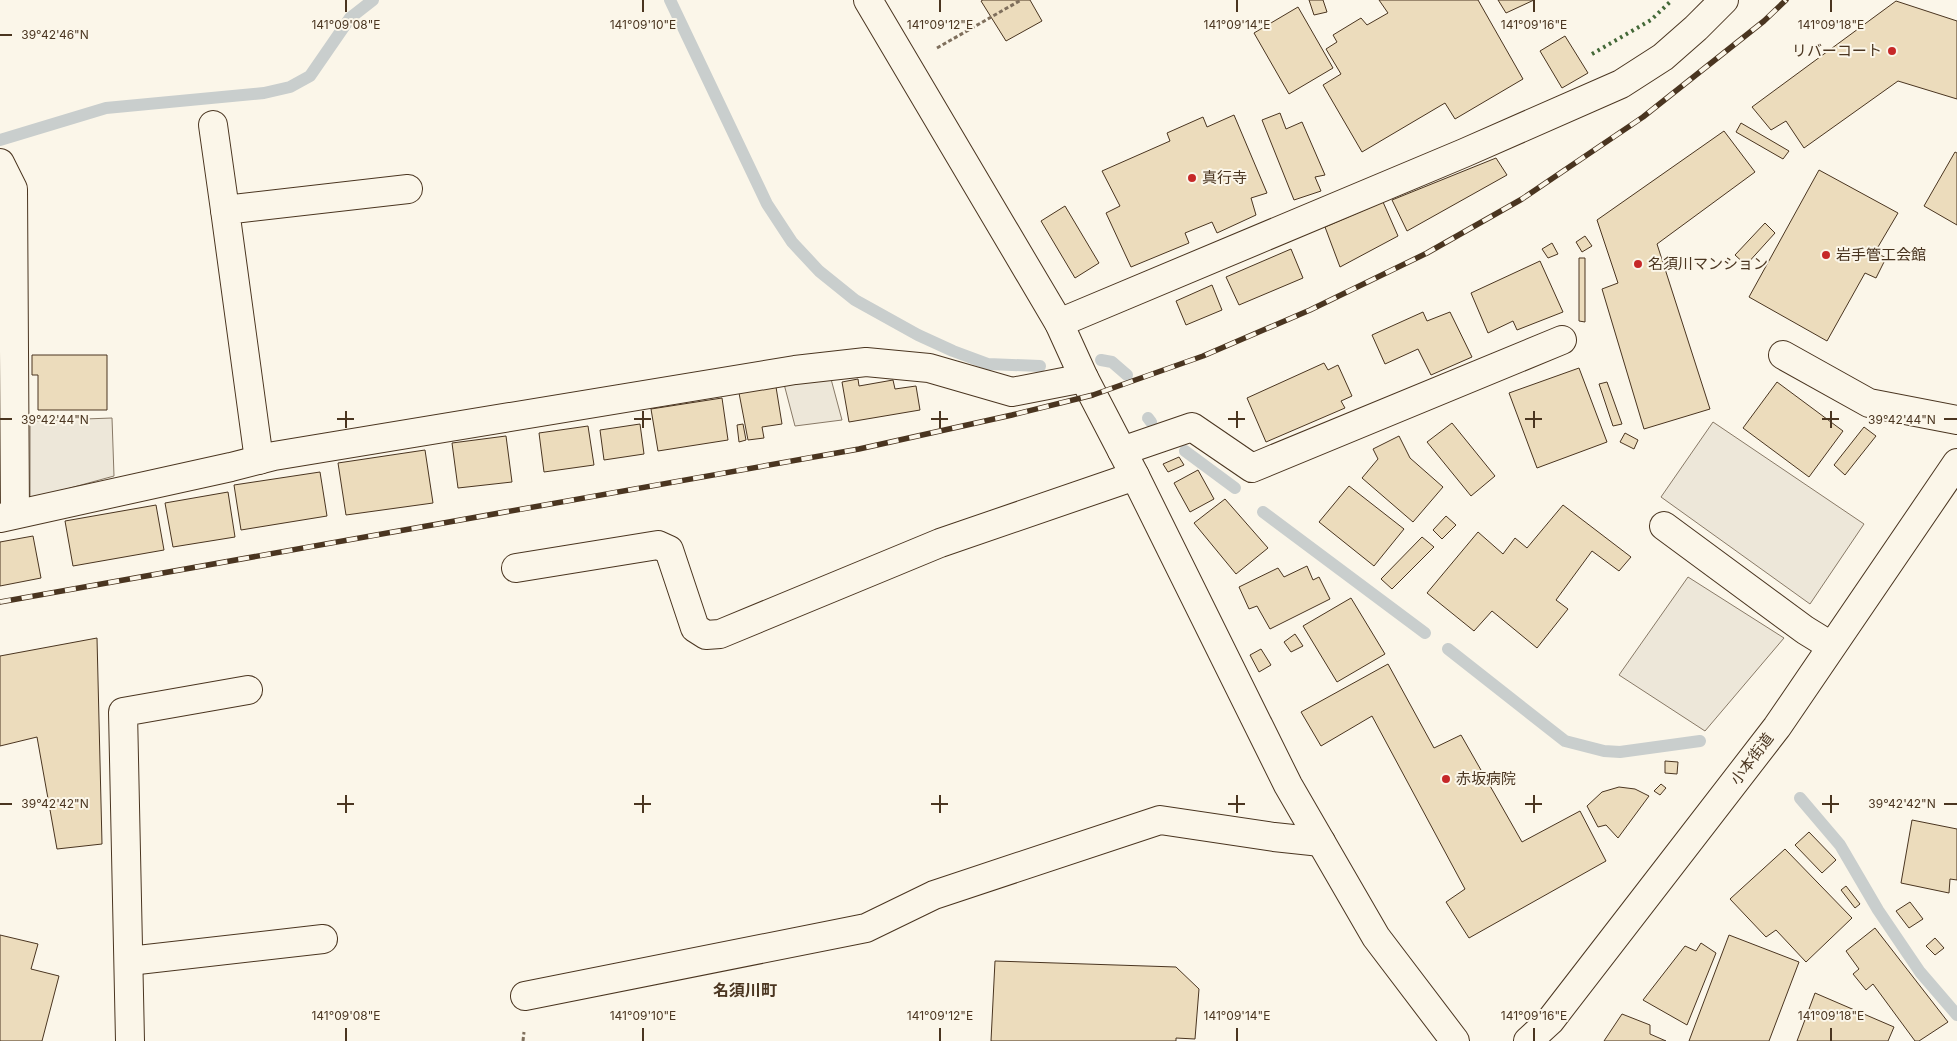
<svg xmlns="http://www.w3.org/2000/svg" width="1957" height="1041" font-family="Inter,'Noto Sans JP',sans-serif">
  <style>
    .parking { fill: #ede7d9; stroke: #887966 }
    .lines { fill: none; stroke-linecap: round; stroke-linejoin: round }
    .stream { stroke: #c9cecd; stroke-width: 12 }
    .building { fill: #ecdcbc; stroke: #4a3520 }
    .minor-casing { stroke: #4a3520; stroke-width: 30 }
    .path { stroke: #7f6f5c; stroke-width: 3; stroke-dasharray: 4 2.5; stroke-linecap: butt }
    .minor { stroke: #fbf6e9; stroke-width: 28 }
    .rail-casing { stroke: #4a3520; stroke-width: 5.5 }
    .rail { stroke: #fbf6e9; stroke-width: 4; stroke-dasharray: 11; stroke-linecap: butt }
    .hedge { stroke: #436837; stroke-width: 4; stroke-dasharray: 2.5 4; stroke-linecap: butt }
    .ticks { fill: none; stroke: #4a3520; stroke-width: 2 }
    .poi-dot { fill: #c62828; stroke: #fbf6e9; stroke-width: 2 }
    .labels { text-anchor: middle; stroke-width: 4; stroke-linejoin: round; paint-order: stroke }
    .poi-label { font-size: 15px; fill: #4a3520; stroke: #fbf6e9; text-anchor: start }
    .street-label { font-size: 15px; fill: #4a3520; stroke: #fbf6e9 }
    .neighbourhood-label { font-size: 16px; font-weight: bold; fill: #4a3520; stroke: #fbf6e9 }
    .ticks-label { font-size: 12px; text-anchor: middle; fill: #4a3520; stroke: #fbf6e9; stroke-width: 4; stroke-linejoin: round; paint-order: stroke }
  </style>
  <rect width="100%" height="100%" fill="#fbf6e9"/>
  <!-- parking -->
  <g class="parking">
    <polygon points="831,379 842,420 795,426 784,384"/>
    <polygon points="112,418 114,476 30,499 30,421"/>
    <polygon points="1713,422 1864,524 1810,604 1661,497"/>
    <polygon points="1688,577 1784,638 1705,731 1619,675"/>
  </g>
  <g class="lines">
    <!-- stream -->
    <g class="stream">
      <polyline points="670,0 767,204 792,242 819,271 855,300 918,335 953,351 988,364 1040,366"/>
      <polyline points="0,140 106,108 264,93 290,87 310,76 350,18 373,0"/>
      <polyline points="1101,360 1112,362 1127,375"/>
      <polyline points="1148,418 1151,422"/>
      <polyline points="1185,451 1235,488"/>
      <polyline points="1263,512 1425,633"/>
      <polyline points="1448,649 1565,741 1604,751 1620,752 1700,741"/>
      <polyline points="1800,798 1840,845 1878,910 1920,972 1957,1015"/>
    </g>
  </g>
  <!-- building -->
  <g class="building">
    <polygon points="983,0 1030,0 1042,21 1006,41 981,1"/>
    <polygon points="1309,0 1323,0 1327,12 1314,15"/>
    <polygon points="1379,0 1478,0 1523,79 1455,119 1445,103 1362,152 1323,85 1341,74 1326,49 1337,42 1333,35 1361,18 1367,25 1388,13"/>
    <polygon points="1498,0 1534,0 1506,13"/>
    <polygon points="1896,1 1957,21 1957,99 1898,81 1804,148 1786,121 1771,130 1752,107"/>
    <polygon points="1298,7 1333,68 1289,94 1254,33"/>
    <polygon points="1565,36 1588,73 1562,88 1540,51"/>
    <polygon points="1280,113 1286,129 1302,122 1325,175 1315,177 1321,191 1294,200 1262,120"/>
    <polygon points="1234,115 1267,193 1251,198 1256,215 1217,233 1212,222 1185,233 1189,243 1131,267 1106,213 1120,206 1102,171 1170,141 1167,133 1203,117 1207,127"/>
    <polygon points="1741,123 1789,151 1783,159 1736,132"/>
    <polygon points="1724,131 1755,172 1657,244 1710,409 1644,429 1602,289 1618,283 1597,220"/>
    <polygon points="1955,152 1957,153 1957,225 1924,206"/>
    <polygon points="1496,158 1507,175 1407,231 1392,200"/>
    <polygon points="1819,170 1898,213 1875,252 1886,258 1876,278 1865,273 1827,341 1749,297"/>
    <polygon points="1383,202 1398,236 1340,267 1325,227"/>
    <polygon points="1065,206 1099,263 1075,278 1041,221"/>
    <polygon points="1765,223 1775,233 1746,265 1735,255"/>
    <polygon points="1585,236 1592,246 1582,252 1576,242"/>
    <polygon points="1552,243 1558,254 1548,258 1542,249"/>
    <polygon points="1291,249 1303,278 1239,305 1226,277"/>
    <polygon points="1579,258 1585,258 1585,322 1579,321"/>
    <polygon points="1540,261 1563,312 1517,330 1513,321 1488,333 1471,293"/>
    <polygon points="1212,285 1222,310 1186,325 1176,301"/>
    <polygon points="1423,312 1427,321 1450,312 1472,357 1431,375 1418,349 1385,364 1372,335"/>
    <polygon points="32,355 107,355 107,410 38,410 38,375 32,375"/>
    <polygon points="1324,363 1328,370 1338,365 1352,396 1341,401 1345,408 1266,442 1247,398"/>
    <polygon points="1579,368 1607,442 1537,468 1509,393"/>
    <polygon points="858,379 859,386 893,380 895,389 916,386 920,410 849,422 842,382"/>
    <polygon points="1607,382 1622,424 1613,426 1599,384"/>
    <polygon points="1777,382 1843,431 1809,477 1743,428"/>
    <polygon points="776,387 782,424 762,427 764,438 748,440 739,393"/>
    <polygon points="722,398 728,440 658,451 651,409"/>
    <polygon points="1452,423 1495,476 1471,496 1427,442"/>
    <polygon points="640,424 644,454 604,460 600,430"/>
    <polygon points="743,424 746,440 739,442 737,425"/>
    <polygon points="588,426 594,465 544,472 539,433"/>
    <polygon points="1864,427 1876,436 1845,475 1834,465"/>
    <polygon points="1625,433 1638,440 1634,449 1620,442"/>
    <polygon points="506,436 512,482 458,488 452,443"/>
    <polygon points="1399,436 1410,458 1443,487 1413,522 1362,478 1378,459 1373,449"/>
    <polygon points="425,450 433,503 346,515 338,463"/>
    <polygon points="1179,457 1184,465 1168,472 1163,464"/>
    <polygon points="1198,470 1214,499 1190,512 1174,483"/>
    <polygon points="320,472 327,516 241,530 234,485"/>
    <polygon points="1349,486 1404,529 1374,566 1319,522"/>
    <polygon points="228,492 235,537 173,547 165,503"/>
    <polygon points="1225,499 1268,548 1236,574 1194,523"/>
    <polygon points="156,505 164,550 73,566 65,521"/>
    <polygon points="1563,505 1631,557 1619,571 1592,551 1556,600 1568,609 1537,648 1492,611 1474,631 1427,593 1478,532 1503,554 1515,538 1527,548"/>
    <polygon points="1446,516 1456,525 1442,539 1433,530"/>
    <polygon points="33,536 41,578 0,586 0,542"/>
    <polygon points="1422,537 1434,547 1392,589 1381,579"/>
    <polygon points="1307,566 1313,580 1319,577 1330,599 1270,629 1257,606 1249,609 1239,587 1278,568 1284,577"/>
    <polygon points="1351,598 1385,654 1337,682 1303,626"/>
    <polygon points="1295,634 1303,646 1291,652 1284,642"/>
    <polygon points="97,638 102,844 57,849 37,737 0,746 0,656"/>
    <polygon points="1261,649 1271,665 1259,672 1250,655"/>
    <polygon points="1388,664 1434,748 1461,735 1522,842 1580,811 1606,861 1469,938 1446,902 1465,889 1372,716 1321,746 1301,712"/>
    <polygon points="1665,761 1678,762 1677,774 1665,773"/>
    <polygon points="1661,784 1666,788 1660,795 1654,791"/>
    <polygon points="1619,787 1635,789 1649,796 1618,838 1606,825 1598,827 1587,806 1602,792"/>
    <polygon points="1912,820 1957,829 1957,880 1950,879 1949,893 1901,883"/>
    <polygon points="1809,832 1836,860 1822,873 1795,845"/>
    <polygon points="1785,849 1852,918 1806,962 1776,930 1766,937 1730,899"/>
    <polygon points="1846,886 1860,904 1855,908 1841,890"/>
    <polygon points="1910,902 1923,919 1909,928 1896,911"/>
    <polygon points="1875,928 1948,1022 1919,1041 1915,1041 1873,984 1866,990 1853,974 1859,969 1846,951"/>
    <polygon points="0,935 38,944 31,969 59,976 42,1041 0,1041"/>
    <polygon points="1729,935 1799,962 1769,1041 1689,1041"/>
    <polygon points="1935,938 1944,948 1935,955 1926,946"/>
    <polygon points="1701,943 1716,953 1687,1025 1643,1000 1685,946 1696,951"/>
    <polygon points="995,961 1176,967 1199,989 1195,1039 1176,1038 1176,1041 991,1041"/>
    <polygon points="1815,993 1894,1027 1888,1041 1797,1041"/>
    <polygon points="1622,1014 1650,1025 1650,1034 1666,1041 1604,1041"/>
  </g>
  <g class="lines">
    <defs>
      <g id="minor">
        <polyline points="868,0 1059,323 1084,378 1135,476 1288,785 1376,937 1455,1041"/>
        <polyline points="213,125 225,210"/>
        <polyline points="0,163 13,189 15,514"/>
        <polyline points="1059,323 1464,153 1621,84 1663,57 1696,28 1724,0"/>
        <polyline points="1783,355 1869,403 1957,420"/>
        <polyline points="1122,451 1192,427 1252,468 1562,340"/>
        <polyline points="259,460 225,210 408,189"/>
        <polyline points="0,518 231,467 274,456 795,370 866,362 929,368 1012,392 1084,378"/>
        <polyline points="1664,526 1805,630 1831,646"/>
        <polyline points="516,568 658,545 669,550 695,628 706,635 720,634 940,543 1135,476"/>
        <polyline points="129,961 323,939"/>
        <polyline points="525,996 866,928 934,895 1160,820 1274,837 1321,842"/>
        <polyline points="130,1041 123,712 248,690"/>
        <polyline points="1528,1041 1550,1021 1777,727 1957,463"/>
      </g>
    </defs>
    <!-- minor casing -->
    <use href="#minor" class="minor-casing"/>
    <!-- path -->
    <g class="path">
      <polyline points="937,48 1021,0"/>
      <polyline points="523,1041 524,1032"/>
    </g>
    <!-- minor -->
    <use href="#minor" class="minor"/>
    <defs>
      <polyline id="rail" points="0,602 859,449 1012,415 1093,395 1203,356 1310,310 1427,253 1522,199 1643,117 1764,21 1786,0"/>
    </defs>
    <!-- rail casing -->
    <use href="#rail" class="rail-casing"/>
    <!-- rail -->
    <use href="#rail" class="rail"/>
    <!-- hedge -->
    <polyline class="hedge" points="1592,54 1651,20 1672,0"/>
  </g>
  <!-- ticks -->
  <path class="ticks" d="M 346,0 L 346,12M 643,0 L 643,12M 940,0 L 940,12M 1237,0 L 1237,12M 1534,0 L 1534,12M 1831,0 L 1831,12M 0,35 L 12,35M 346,411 L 346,428M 643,411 L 643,428M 940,411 L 940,428M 1237,411 L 1237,428M 1534,411 L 1534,428M 1831,411 L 1831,428M 0,419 L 12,419M 337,419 L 354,419M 634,419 L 651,419M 931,419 L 948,419M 1228,419 L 1245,419M 1525,419 L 1542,419M 1822,419 L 1839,419M 1944,419 L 1957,419M 346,795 L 346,813M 643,795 L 643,813M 940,795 L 940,813M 1237,795 L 1237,813M 1534,795 L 1534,813M 1831,795 L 1831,813M 0,804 L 12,804M 337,804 L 354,804M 634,804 L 651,804M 931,804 L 948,804M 1228,804 L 1245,804M 1525,804 L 1542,804M 1822,804 L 1839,804M 1944,804 L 1957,804M 346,1028 L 346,1041M 643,1028 L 643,1041M 940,1028 L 940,1041M 1237,1028 L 1237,1041M 1534,1028 L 1534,1041M 1831,1028 L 1831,1041"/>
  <!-- markers -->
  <g class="poi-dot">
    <circle cx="1892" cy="51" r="5"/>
    <circle cx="1192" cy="178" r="5"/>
    <circle cx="1826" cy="255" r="5"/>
    <circle cx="1638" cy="264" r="5"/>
    <circle cx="1446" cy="779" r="5"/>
  </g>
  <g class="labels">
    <!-- poi labels -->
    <g class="poi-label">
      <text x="1882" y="56" text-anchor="end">リバーコート</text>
      <text x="1202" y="183">真行寺</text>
      <text x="1836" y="260">岩手管工会館</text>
      <text x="1648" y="269">名須川マンション</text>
      <text x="1456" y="784">赤坂病院</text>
    </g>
    <!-- street labels -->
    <g class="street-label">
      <text transform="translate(1752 759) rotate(-53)" y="5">小本街道</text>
    </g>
    <!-- neighbourhood labels -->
    <g class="neighbourhood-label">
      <text x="745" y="996">名須川町</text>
    </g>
  </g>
  <g class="ticks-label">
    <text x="346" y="29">141°09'08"E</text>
    <text x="643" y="29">141°09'10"E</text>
    <text x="940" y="29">141°09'12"E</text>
    <text x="1237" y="29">141°09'14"E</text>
    <text x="1534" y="29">141°09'16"E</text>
    <text x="1831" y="29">141°09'18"E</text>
    <text x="55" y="39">39°42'46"N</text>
    <text x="55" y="424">39°42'44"N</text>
    <text x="1902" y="424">39°42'44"N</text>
    <text x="55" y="808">39°42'42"N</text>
    <text x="1902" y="808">39°42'42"N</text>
    <text x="346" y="1020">141°09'08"E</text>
    <text x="643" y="1020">141°09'10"E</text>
    <text x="940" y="1020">141°09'12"E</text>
    <text x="1237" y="1020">141°09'14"E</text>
    <text x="1534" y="1020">141°09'16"E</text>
    <text x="1831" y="1020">141°09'18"E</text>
  </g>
</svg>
